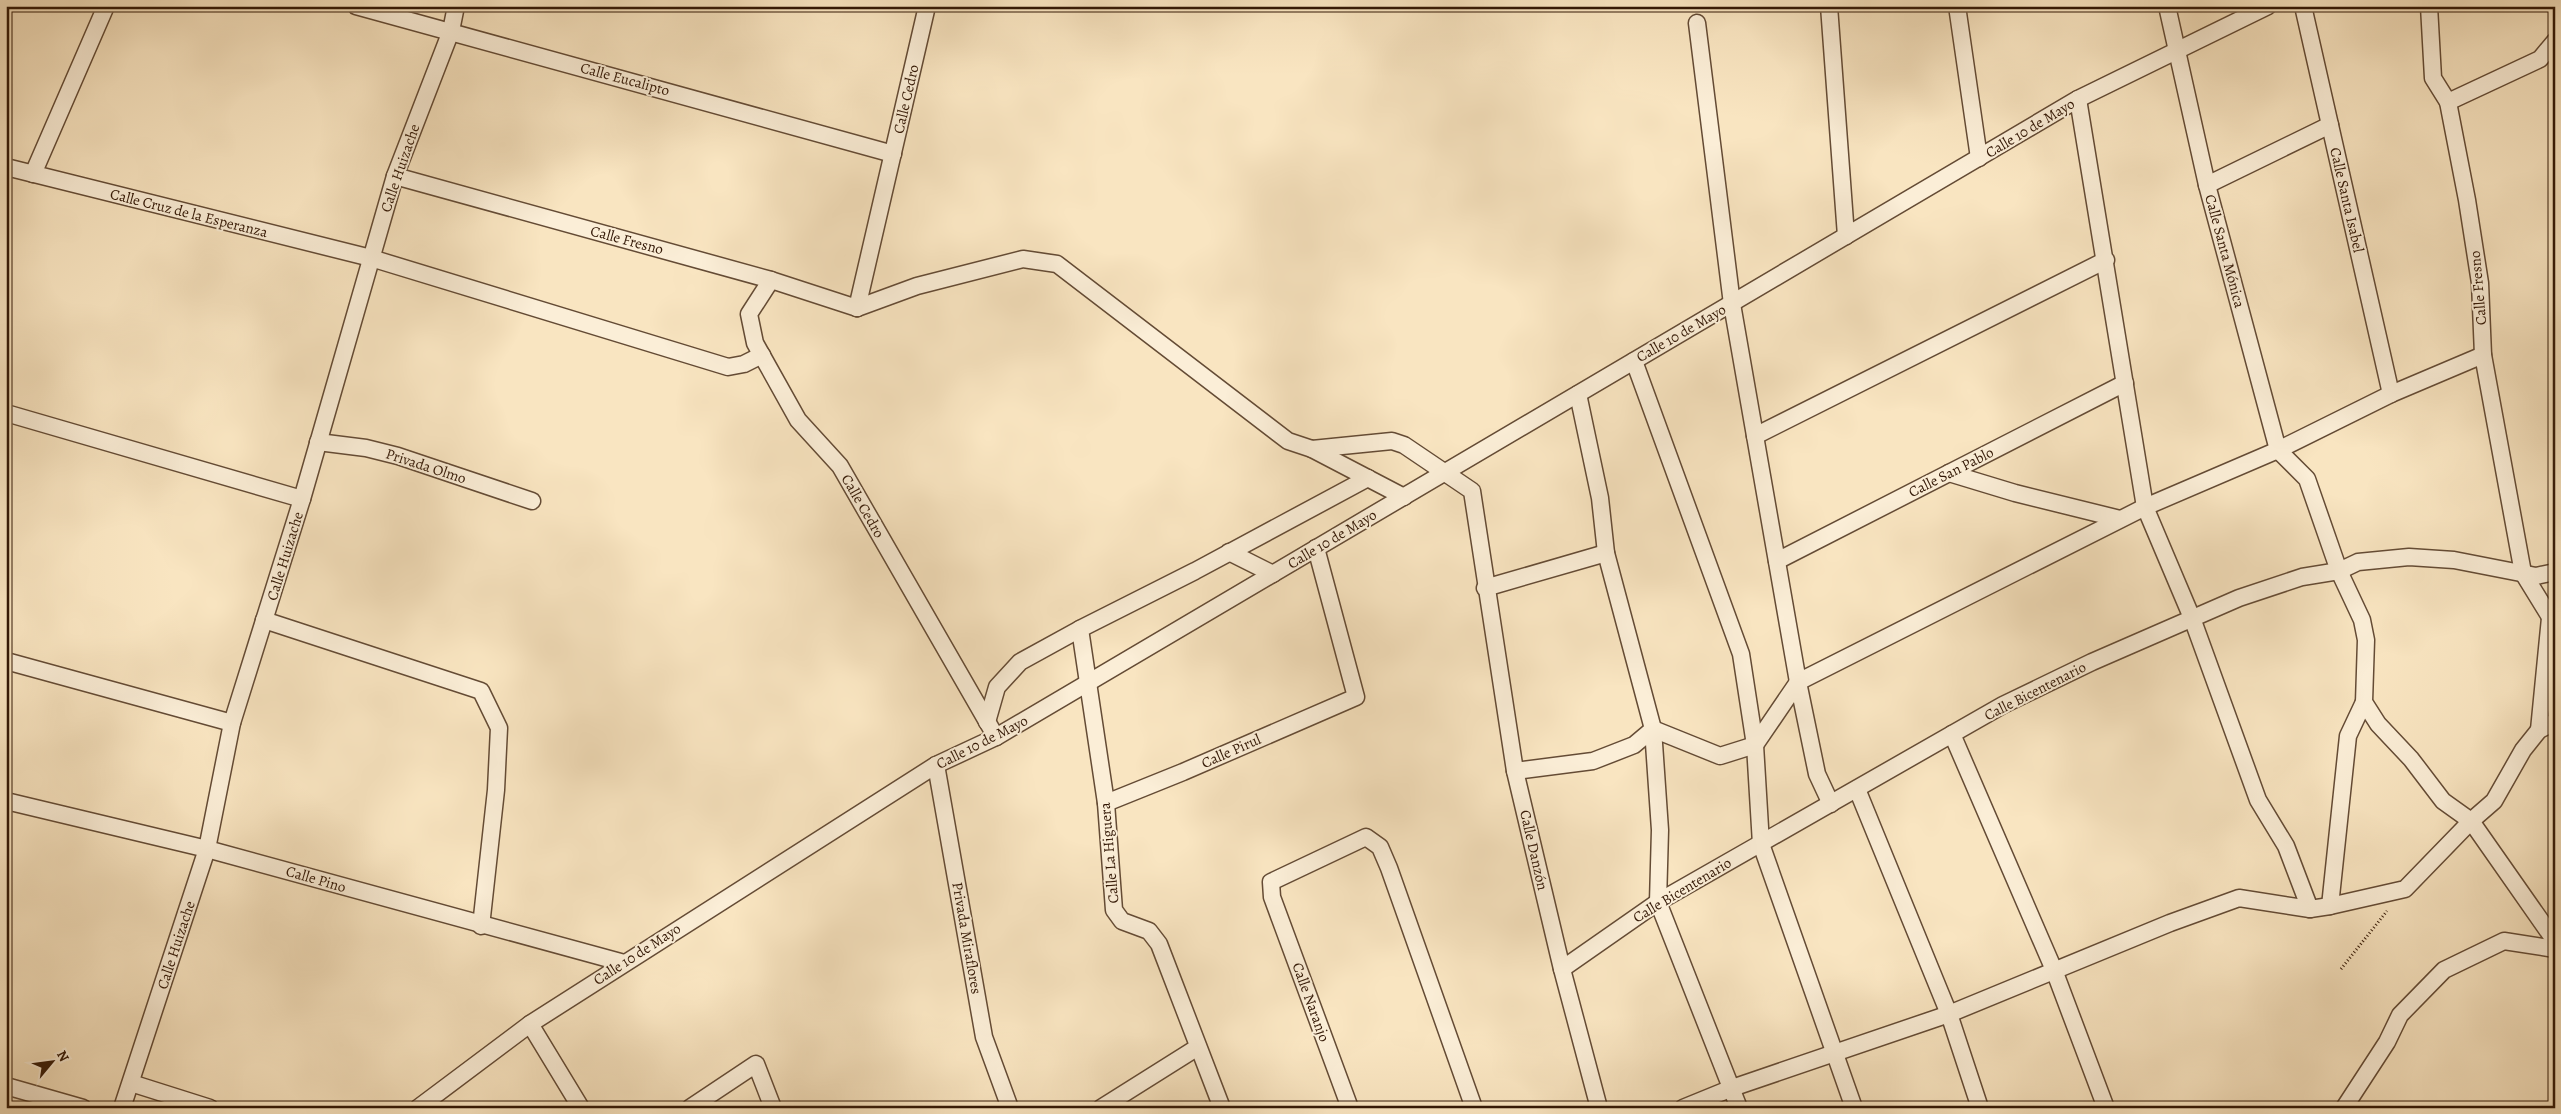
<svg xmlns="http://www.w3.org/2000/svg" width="2561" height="1114" font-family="Alegreya,serif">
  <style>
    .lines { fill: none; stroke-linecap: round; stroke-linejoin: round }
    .street-casing { stroke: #644b35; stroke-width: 19 }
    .path { stroke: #331806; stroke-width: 3; stroke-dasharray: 1 2.5; stroke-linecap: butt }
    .street { stroke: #fbeed7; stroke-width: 16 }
    .labels { text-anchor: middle; stroke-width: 4; stroke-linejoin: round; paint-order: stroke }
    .street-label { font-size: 15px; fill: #331806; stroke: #fbeed7 }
  </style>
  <rect width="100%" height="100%" fill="#f9e5c1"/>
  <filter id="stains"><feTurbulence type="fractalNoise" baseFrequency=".004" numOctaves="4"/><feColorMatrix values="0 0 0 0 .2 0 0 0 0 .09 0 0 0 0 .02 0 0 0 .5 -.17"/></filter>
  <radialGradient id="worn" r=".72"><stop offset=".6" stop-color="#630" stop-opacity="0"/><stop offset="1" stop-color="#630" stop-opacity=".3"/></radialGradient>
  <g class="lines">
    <defs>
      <g id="street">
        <polyline points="356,6 893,154"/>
        <polyline points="1829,6 1846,236"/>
        <polyline points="1957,6 1979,158"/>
        <polyline points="2167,6 2207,185 2278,450 2307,479 2339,571 2362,620 2366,640 2364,702 2378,724 2411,759 2443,801 2471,821 2555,941"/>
        <polyline points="2303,6 2391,394"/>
        <polyline points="2429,6 2433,78 2448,102 2467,200 2480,283 2483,355 2523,573 2555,625"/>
        <polyline points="1697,23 1732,304 1798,682 1817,774 1831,804"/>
        <polyline points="2078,99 2145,507 2192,618 2258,800 2286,846 2310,909"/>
        <polyline points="2448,102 2540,59 2555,41"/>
        <polyline points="6,167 371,258 728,367 744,364 762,355"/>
        <polyline points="33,174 106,6"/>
        <polyline points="395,176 771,280 857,308"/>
        <polyline points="2207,185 2330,125"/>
        <polyline points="771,280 749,314 755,343 798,420 840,466 996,737"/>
        <polyline points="857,308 917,286 1023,259 1057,264 1288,441 1312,449 1392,441 1404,445 1472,491 1515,771 1562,969 1599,1108"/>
        <polyline points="857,308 927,6"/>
        <polyline points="1634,361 1741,654 1755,745 1761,844 1854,1108"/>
        <polyline points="1578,394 1600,498 1606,553 1653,729 1660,830 1658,902 1739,1108"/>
        <polyline points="6,413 302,499"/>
        <polyline points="1755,436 2106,260"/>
        <polyline points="318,442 366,448 398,456 532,501"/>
        <polyline points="1312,449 1404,497"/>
        <polyline points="1949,473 2015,493 2120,519"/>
        <polyline points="1229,552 1273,574"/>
        <polyline points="1777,561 2125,383"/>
        <polyline points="1485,588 1606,553"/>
        <polyline points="264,620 481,691 499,728 496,790 481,926"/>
        <polyline points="6,661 232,723"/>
        <polyline points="987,722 997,687 1020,662 1080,629"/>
        <polyline points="1653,729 1720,756 1755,745 1798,682 2145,507 2278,450 2391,394 2483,355"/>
        <polyline points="2539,730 2550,618"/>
        <polyline points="1952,734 2054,970 2106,1108"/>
        <polyline points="936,765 984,1037 1010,1108"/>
        <polyline points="1515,771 1593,761 1634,745 1653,729"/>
        <polyline points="1857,789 1949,1014 1980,1108"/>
        <polyline points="6,801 207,849 624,963"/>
        <polyline points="1106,803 1183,772 1356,697 1316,548"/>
        <polyline points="2330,906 2348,736 2364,702"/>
        <polyline points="1562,969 1658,902 2003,705 2092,662 2239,598 2302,577 2339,571 2358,562 2409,557 2454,560 2536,576 2555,572"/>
        <polyline points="530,1024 581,1108"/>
        <polyline points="131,1083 210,1108"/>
        <polyline points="6,1086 83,1108"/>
        <polyline points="122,1108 207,849 232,723 302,499 395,176 451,31 456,6"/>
        <polyline points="418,1108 530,1024 936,765 996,737 2078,99 2268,6"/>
        <polyline points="690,1108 756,1064 773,1108"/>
        <polyline points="1101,1108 1198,1047"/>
        <polyline points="1222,1108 1159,944 1149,931 1122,921 1114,910 1106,803 1080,629 1195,571 1368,478"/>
        <polyline points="1350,1108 1272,897 1271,882 1366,837 1380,847 1389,868 1474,1108"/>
        <polyline points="1683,1108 1732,1088 1949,1014 2170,923 2239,898 2310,909 2330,906 2405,889 2471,821 2494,801 2523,750 2539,730 2555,722"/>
        <polyline points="2344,1108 2387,1042 2400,1015 2444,970 2504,941 2555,949"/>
      </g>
    </defs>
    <!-- street casing -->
    <use href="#street" class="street-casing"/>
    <!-- path -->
    <polyline class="path" points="2341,969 2387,911"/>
    <!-- street -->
    <use href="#street" class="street"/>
  </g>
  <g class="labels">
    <!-- street labels -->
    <g class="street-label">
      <text transform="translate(625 79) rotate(15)" y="5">Calle Eucalipto</text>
      <text transform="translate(906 99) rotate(-77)" y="5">Calle Cedro</text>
      <text transform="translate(2030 128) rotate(-31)" y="5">Calle 10 de Mayo</text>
      <text transform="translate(400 168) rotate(-71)" y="5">Calle Huizache</text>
      <text transform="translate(2347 200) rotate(77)" y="5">Calle Santa Isabel</text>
      <text transform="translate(189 213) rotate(14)" y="5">Calle Cruz de la Esperanza</text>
      <text transform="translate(627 240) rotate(15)" y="5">Calle Fresno</text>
      <text transform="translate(2225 251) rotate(75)" y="5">Calle Santa Mónica</text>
      <text transform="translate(2478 288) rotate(-95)" y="5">Calle Fresno</text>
      <text transform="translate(1681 333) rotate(-30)" y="5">Calle 10 de Mayo</text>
      <text transform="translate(426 466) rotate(18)" y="5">Privada Olmo</text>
      <text transform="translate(1951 472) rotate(-27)" y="5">Calle San Pablo</text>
      <text transform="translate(863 506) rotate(60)" y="5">Calle Cedro</text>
      <text transform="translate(1332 539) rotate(-31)" y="5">Calle 10 de Mayo</text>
      <text transform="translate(285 556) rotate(-73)" y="5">Calle Huizache</text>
      <text transform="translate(2035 691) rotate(-27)" y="5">Calle Bicentenario</text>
      <text transform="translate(982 742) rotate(-27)" y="5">Calle 10 de Mayo</text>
      <text transform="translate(1231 751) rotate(-24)" y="5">Calle Pirul</text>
      <text transform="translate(1534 850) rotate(77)" y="5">Calle Danzón</text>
      <text transform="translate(1109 853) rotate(-95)" y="5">Calle La Higuera</text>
      <text transform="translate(316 879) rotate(16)" y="5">Calle Pino</text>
      <text transform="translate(1682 890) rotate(-31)" y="5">Calle Bicentenario</text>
      <text transform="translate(967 938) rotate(80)" y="5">Privada Miraflores</text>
      <text transform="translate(176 945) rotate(-72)" y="5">Calle Huizache</text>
      <text transform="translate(637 954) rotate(-33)" y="5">Calle 10 de Mayo</text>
      <text transform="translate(1311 1002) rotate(70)" y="5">Calle Naranjo</text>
    </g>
  </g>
  <!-- margin -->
  <rect width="2561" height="1114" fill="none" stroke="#f9e5c1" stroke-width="25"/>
  <rect x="8" y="8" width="2546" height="1099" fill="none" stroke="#331806" stroke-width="2.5"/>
  <rect x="12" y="12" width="2536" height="1089" fill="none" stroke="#331806"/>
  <!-- north arrow -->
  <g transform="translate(52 1062) rotate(61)" stroke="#fbeed7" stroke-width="4" paint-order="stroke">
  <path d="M0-4L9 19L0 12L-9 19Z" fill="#331806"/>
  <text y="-8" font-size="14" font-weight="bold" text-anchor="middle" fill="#331806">N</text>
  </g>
  <rect width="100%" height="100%" filter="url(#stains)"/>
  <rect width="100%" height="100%" fill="url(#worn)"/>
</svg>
